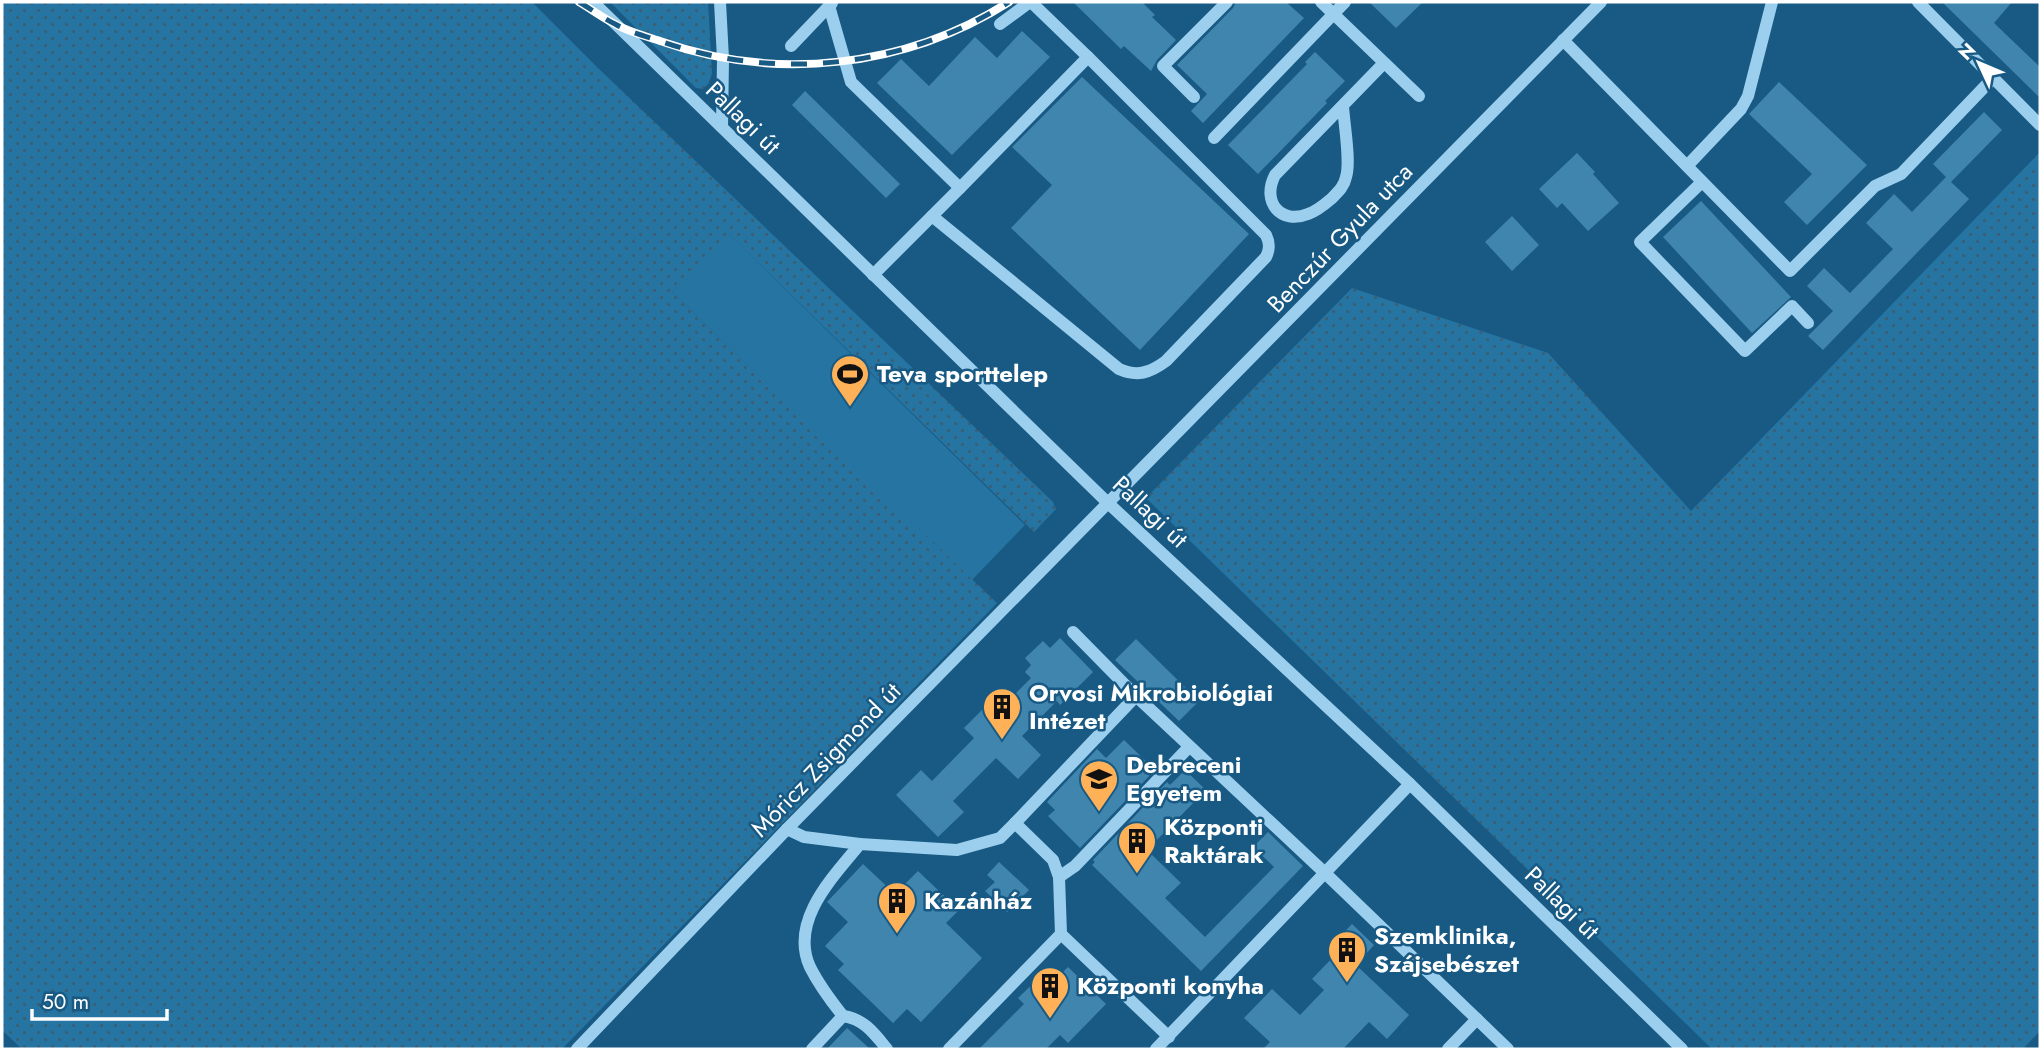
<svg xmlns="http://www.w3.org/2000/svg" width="2042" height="1051" font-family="Jost,sans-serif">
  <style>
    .green { fill: #2674a2 }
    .park { fill: url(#park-dots) }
    .building { fill: #4085ae }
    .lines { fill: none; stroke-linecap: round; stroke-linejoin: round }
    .minor { stroke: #9ccfed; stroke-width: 12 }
    .rail-casing { stroke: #fff; stroke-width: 8 }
    .rail { stroke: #185a84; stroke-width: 5; stroke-dasharray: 16; stroke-linecap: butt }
    .labels { text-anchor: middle; stroke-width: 5; stroke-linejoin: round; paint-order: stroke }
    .street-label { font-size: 24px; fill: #fff; stroke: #185a84 }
    .poi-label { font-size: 24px; font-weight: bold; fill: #fff; stroke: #185a84; text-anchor: start }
  </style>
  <defs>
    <pattern id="park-dots" width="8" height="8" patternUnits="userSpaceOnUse" patternTransform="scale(1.75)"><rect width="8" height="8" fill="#2674a2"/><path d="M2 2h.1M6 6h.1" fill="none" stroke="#3b5e73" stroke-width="1.8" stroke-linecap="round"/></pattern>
  </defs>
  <rect width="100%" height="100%" fill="#185a84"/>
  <!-- green -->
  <polygon class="green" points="728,233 1025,525 972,580 672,292"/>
  <!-- park -->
  <g class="park">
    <polygon points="2,2 532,2 597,67 1053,502 1056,509 1034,532 729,234 672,292 997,603 562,1049 22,1049 2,1030"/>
    <polygon points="610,2 708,2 712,73 709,83 703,89 696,88"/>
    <polygon points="2040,152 2040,1031 2023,1049 1712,1049 1146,498 1352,288 1548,353 1691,511"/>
  </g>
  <!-- building -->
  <g class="building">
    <polygon points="1073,2 1142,2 1155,15 1152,17 1176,40 1157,60 1151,71 1124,46 1121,49"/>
    <polygon points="1236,2 1286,2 1304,18 1203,123 1191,111 1207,94 1177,65 1233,8"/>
    <polygon points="1369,2 1423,2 1396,28"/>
    <polygon points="1942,2 2012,2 1994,23 2040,67 2040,98"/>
    <polygon points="1022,31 1050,57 952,155 877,83 901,59 929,86 975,37 997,58"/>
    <polygon points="1315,52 1345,81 1325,101 1327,103 1258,174 1228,145 1307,64 1305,62"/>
    <polygon points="1082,77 1249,234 1140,350 1011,228 1052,185 1012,147"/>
    <polygon points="1779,82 1867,165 1807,225 1784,202 1812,174 1749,114"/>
    <polygon points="805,91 900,184 886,198 792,105"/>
    <polygon points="1984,112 2002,130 1951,182 1969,199 1823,350 1808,336 1833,311 1807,286 1824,268 1850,293 1893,249 1866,223 1894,194 1912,212 1946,177 1933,164"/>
    <polygon points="1577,153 1595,172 1593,174 1619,203 1588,231 1562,203 1557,208 1539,189"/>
    <polygon points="1701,201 1791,297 1752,333 1663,237"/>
    <polygon points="1512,216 1539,245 1512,271 1485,242"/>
    <polygon points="1060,638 1093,672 1060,705 1057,701 1022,736 1041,755 1018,779 996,758 953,801 964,812 938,837 896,795 921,770 932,781 974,738 964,728 988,704 997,712 1031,678 1025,672 1031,665 1025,658 1043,641 1050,648"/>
    <polygon points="1136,639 1199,701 1179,721 1115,660"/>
    <polygon points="1124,740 1155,770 1080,848 1048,816 1055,810 1047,802 1097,749 1106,758"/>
    <polygon points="1185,770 1206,790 1147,850 1181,883 1165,898 1205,937 1274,867 1253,847 1268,832 1303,866 1201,971 1092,865 1095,862 1093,860 1167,782 1170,785"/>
    <polygon points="999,862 1029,890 1007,912 985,891 995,882 987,875"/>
    <polygon points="863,864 895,894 918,871 959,910 946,923 982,958 921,1022 907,1009 893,1023 838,970 844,964 825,946 848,922 827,902"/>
    <polygon points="1352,924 1374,945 1356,965 1409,1015 1387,1039 1369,1022 1343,1049 1263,1049 1270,1042 1244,1018 1272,989 1300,1015 1324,990 1312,979 1338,952 1331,946"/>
    <polygon points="1068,967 1106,1004 1068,1043 1060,1035 1046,1049 979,1049 1024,1004 1018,998 1041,976 1050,985"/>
    <polygon points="847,1028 870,1049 827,1049"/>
  </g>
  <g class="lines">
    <!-- minor -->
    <g class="minor">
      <polyline points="593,2 1108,503 1410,784 1682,1049"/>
      <polyline points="720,2 723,59 722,127"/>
      <polyline points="1321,2 1419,96"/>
      <polyline points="1918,2 2040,125"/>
      <polyline points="829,6 851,82 960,188 1088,57 1031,2"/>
      <polyline points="1000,24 1030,2"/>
      <polyline points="1563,40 1790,271 1875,186 1901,174 1993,78"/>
      <polyline points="791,46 832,3"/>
      <polyline points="1194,97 1163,66 1227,2"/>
      <path d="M 1343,106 C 1344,124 1351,162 1346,177 C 1344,187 1338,192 1331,199 C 1324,205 1317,211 1308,214 C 1281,225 1261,202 1275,175 L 1384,63"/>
      <polyline points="1214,138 1345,2"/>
      <polyline points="1687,166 1741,109 1748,96 1772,2"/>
      <polyline points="1702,182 1640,242 1745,351 1792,306 1808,323"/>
      <path d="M 932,216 L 1119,369 C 1137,377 1150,373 1166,361 L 1266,257 C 1270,249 1270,243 1266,235 L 1088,57"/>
      <polyline points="873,275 960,188"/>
      <polyline points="1136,696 1326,874 1508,1049"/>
      <polyline points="787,829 804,837 860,844 957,850 1000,838 1015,823"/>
      <polyline points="1059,877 1075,866 1189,747"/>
      <polyline points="1061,934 1059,877 1053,860 1015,823 1136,696 1073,632"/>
      <path d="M 843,1016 C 831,1001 819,985 810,967 C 789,921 833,877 860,844"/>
      <polyline points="577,1049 787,829 1601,2"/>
      <path d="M 812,1049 L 843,1016 C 864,1019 874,1033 887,1049"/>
      <polyline points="949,1049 1061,934 1169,1037"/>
      <polyline points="1156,1049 1410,784"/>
      <polyline points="1448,1049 1477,1019"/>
    </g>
    <defs>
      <path id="rail" d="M 579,2 C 591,9 603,18 615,24 C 629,32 645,36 660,41 C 776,82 905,68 1009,2"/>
    </defs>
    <!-- rail casing -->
    <use href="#rail" class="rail-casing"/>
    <!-- rail -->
    <use href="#rail" class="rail"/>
  </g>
  <!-- icons -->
  <defs>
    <symbol id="stadium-pin" viewBox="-11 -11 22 30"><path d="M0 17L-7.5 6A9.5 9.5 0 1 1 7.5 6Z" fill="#ffb158" stroke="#185a84"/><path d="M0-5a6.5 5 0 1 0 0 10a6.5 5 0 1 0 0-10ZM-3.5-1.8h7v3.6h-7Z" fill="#111"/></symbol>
    <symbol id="building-pin" viewBox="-11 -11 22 30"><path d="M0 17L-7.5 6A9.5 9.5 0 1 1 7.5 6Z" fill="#ffb158" stroke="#185a84"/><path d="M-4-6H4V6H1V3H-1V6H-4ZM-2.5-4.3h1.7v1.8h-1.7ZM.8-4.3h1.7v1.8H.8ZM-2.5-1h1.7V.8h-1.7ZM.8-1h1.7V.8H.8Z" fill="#111"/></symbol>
    <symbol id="university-pin" viewBox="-11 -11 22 30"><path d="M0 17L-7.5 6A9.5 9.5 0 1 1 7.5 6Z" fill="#ffb158" stroke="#185a84"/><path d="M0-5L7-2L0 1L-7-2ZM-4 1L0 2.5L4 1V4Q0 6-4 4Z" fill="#111"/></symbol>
  </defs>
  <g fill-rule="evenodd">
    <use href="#stadium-pin" x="828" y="352" width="44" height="60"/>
    <use href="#building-pin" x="980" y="685" width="44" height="60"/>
    <use href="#university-pin" x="1077" y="757" width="44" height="60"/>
    <use href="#building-pin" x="1115" y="819" width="44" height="60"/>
    <use href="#building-pin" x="875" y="879" width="44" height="60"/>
    <use href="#building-pin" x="1325" y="928" width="44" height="60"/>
    <use href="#building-pin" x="1028" y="964" width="44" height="60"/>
  </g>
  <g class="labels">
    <!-- street labels -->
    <g class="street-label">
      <text transform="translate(743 118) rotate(44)" y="8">Pallagi út</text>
      <text transform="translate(1340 238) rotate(-46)" y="8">Benczúr Gyula utca</text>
      <text transform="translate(1150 512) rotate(43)" y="8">Pallagi út</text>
      <text transform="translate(826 760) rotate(-46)" y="8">Móricz Zsigmond út</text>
      <text transform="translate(1562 903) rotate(44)" y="8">Pallagi út</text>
    </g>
    <!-- poi labels -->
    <g class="poi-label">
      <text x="877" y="382">Teva sporttelep</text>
      <text x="1029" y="701">Orvosi Mikrobiológiai<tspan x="1029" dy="28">Intézet</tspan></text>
      <text x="1126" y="773">Debreceni<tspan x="1126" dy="28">Egyetem</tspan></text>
      <text x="1164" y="835">Központi<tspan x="1164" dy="28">Raktárak</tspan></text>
      <text x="924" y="909">Kazánház</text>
      <text x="1374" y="944">Szemklinika,<tspan x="1374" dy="28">Szájsebészet</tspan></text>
      <text x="1077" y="994">Központi konyha</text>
    </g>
  </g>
  <!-- border -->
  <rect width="2042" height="1051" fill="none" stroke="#ffffff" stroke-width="7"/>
  <!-- north arrow -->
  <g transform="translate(1979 63) rotate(314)" stroke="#185a84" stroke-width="5" paint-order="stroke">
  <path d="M0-5L12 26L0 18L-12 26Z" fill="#ffffff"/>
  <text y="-10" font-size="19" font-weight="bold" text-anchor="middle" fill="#ffffff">N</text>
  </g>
  <!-- scale -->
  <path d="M32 1009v10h135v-10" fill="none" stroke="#ffffff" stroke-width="3.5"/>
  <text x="42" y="1009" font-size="21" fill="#ffffff" stroke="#185a84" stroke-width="5" paint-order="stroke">50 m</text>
</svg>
